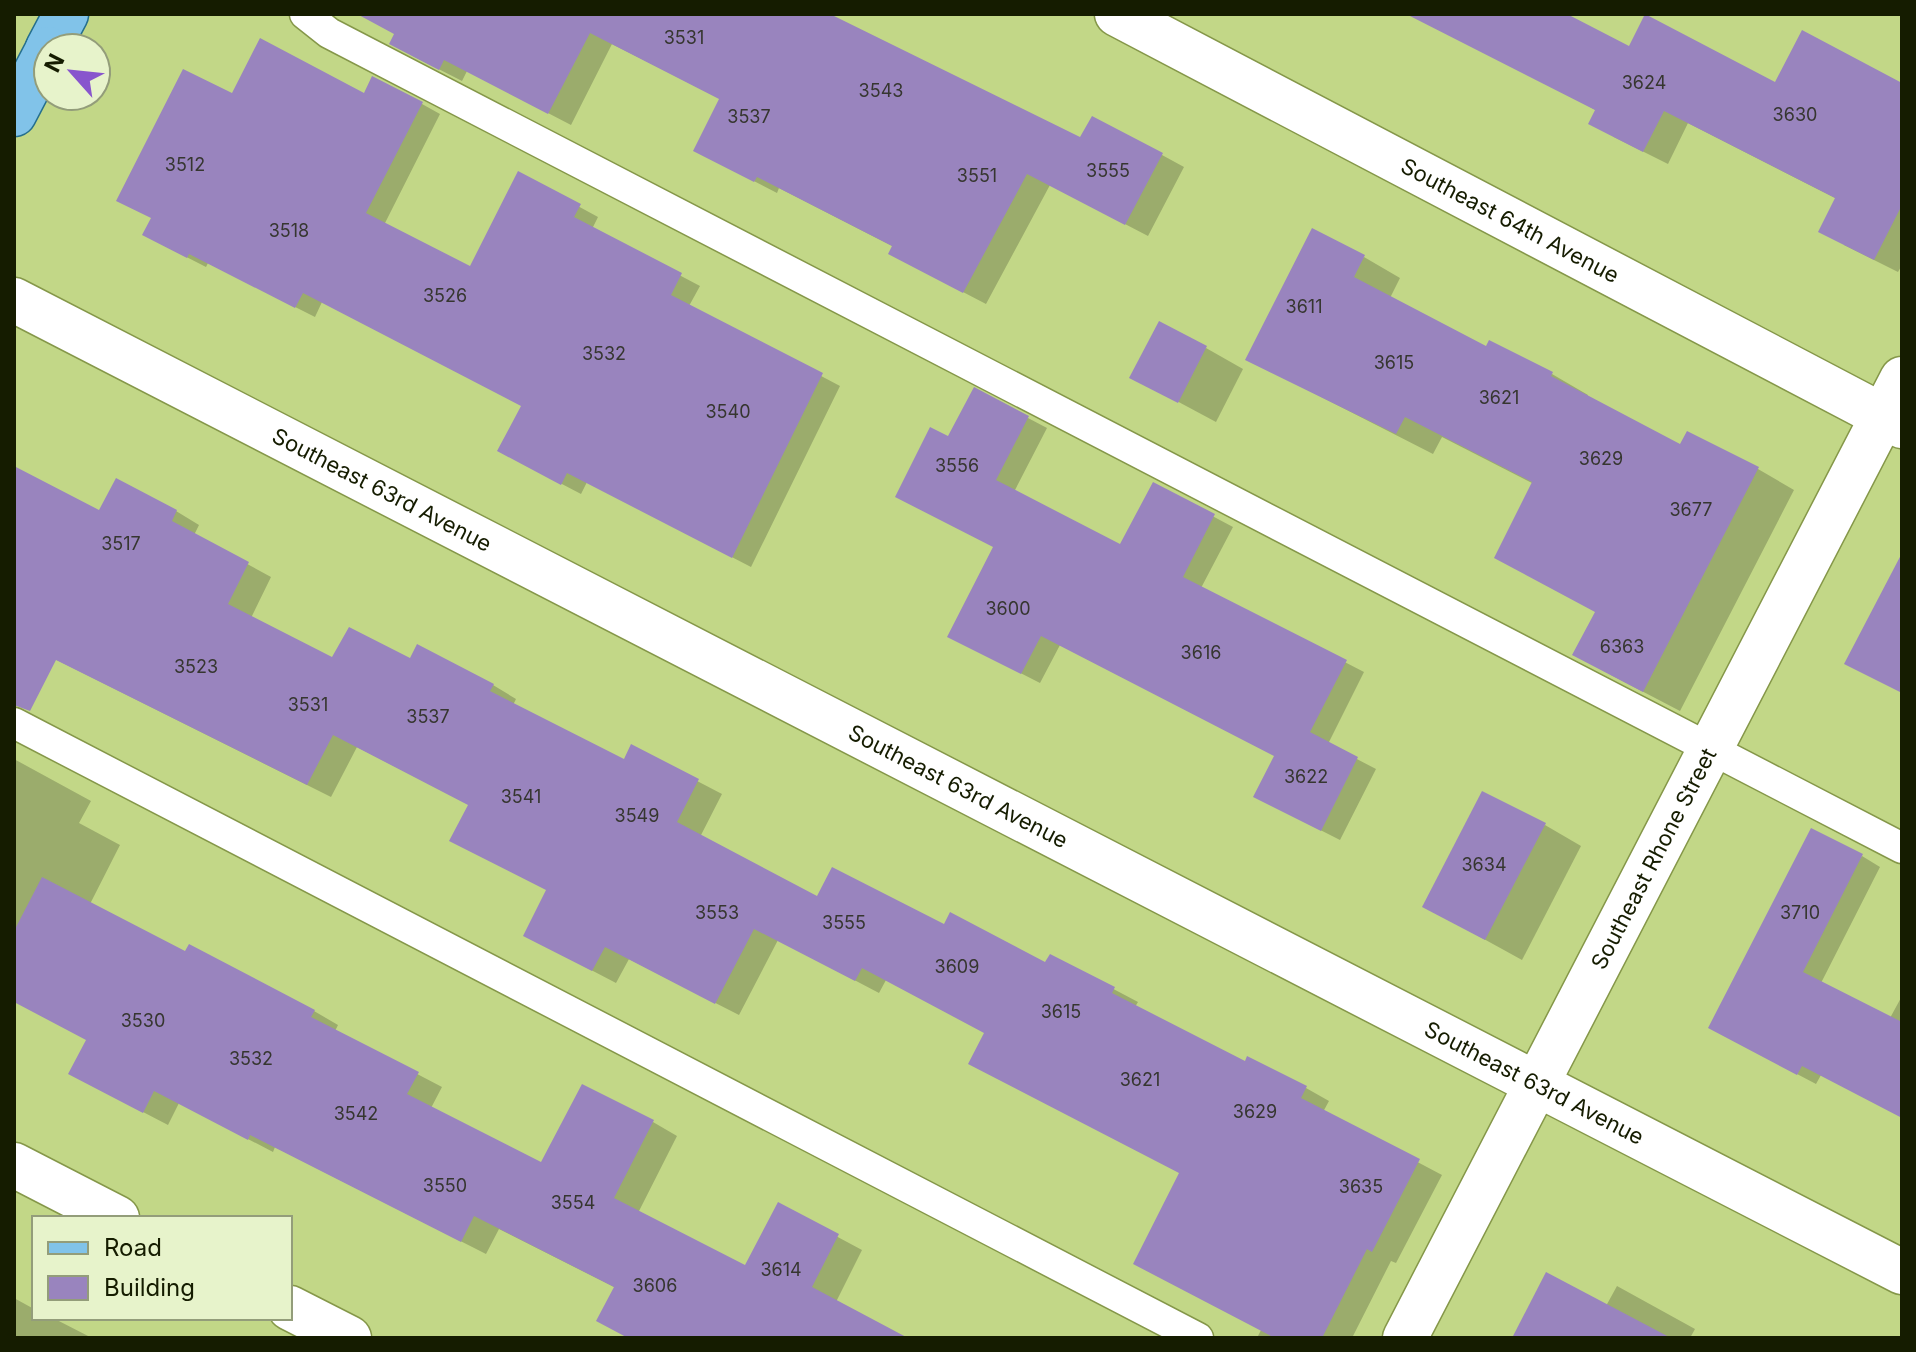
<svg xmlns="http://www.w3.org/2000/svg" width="1916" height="1352" font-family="Inter,sans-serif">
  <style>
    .shadow { fill: #0003 }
    .building { fill: #9984be }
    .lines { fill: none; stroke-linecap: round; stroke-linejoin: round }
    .service-casing { stroke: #859749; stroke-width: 33 }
    .minor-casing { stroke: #859749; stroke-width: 47 }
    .primary-casing { stroke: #256f8e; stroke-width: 47 }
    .service { stroke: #fff; stroke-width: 30 }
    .minor { stroke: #fff; stroke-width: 44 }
    .primary { stroke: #81c3e9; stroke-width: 44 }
    .labels { text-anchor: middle; stroke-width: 7; stroke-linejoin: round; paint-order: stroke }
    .number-label { font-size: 18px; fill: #363630 }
    .street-label { font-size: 22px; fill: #151c00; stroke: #e7f3cb }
  </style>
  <rect width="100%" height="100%" fill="#c2d787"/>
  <!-- shadow -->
  <g class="shadow">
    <polygon points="406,14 826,14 1081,140 1162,155 1184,167 1148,236 1050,185 986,304 913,266 894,247 779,188 777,193 717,162 721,99 612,44 571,125 467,71 462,81 413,56"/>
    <polygon points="1430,14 1562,14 1630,48 1775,85 1902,85 1902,265 1898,272 1844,245 1837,199 1688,123 1668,164 1614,137 1597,111"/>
    <polygon points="233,96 365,96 422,104 440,114 384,225 470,269 519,174 598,217 592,229 700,286 689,306 840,386 751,567 587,482 581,494 518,461 523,406 322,302 315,317 208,263 206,267 163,245"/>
    <polygon points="1364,257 1400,278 1390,298 1486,348 1490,342 1552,374 1588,395 1587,398 1681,447 1758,469 1794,490 1680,711 1611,675 1597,612 1534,484 1442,437 1433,454 1247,359"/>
    <polygon points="1206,348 1243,369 1216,422 1132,377"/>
    <polygon points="1028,418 1047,428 1014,492 1121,546 1154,485 1233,527 1201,588 1364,672 1328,744 1376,769 1340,840 1275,807 1276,756 1060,645 1040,683 968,646 995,547 949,439"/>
    <polygon points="14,468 100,513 176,511 199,525 194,535 271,577 251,618 333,660 411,660 493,685 516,699 513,705 624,762 632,747 722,794 700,837 818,898 945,926 1046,965 1051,956 1138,1002 1135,1007 1245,1064 1248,1058 1306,1088 1329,1101 1323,1112 1442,1175 1396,1263 1391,1261 1352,1338 1257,1338 1261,1330 1181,1174 986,1033 886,980 879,993 778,940 739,1015 629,959 616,983 549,948 548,891 470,805 357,747 331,797 47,655 14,582"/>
    <polygon points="14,759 91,801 79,823 120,845 90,904 186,954 314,1011 338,1025 335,1031 442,1087 431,1108 542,1165 653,1122 677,1136 638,1213 746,1268 778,1205 862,1250 836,1302 905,1338 629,1338 616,1288 499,1229 486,1254 275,1147 273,1152 179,1103 168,1125 95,1087 88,1040 14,1001"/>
    <polygon points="1545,825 1581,846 1522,960 1424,906"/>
    <polygon points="1862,856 1880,867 1821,983 1890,1018 1902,996 1902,1117 1821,1075 1816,1084 1729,1038"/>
    <polygon points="1617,1286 1695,1329 1690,1338 1514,1338 1606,1306"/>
    <polygon points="14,1298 34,1309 34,1318 53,1318 92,1338 14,1338"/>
  </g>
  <!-- building -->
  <g class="building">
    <polygon points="357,14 830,14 1080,137 1092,116 1163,153 1125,225 1027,174 963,293 888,254 892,246 757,177 754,182 693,151 719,99 590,33 548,114 444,60 439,70 389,44 394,34"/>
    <polygon points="1406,14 1567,14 1629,46 1645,14 1775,82 1802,30 1902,83 1902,205 1874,260 1818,232 1835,198 1664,111 1643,152 1588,124 1595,110"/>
    <polygon points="260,38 364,93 372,76 423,102 366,213 470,266 518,171 581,204 574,217 682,273 671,295 823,373 732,558 567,473 561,485 497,451 521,406 303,293 295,308 189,254 187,258 142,235 151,218 116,201 183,69 232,93"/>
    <polygon points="1312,228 1365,255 1354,277 1486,346 1489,340 1553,372 1551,376 1680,444 1687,431 1759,467 1643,692 1572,655 1595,612 1494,558 1532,482 1405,417 1396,434 1245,360"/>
    <polygon points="1159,321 1207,346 1178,403 1129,378"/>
    <polygon points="974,387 1029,416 996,480 1120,544 1153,482 1215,514 1183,577 1347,660 1310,732 1358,757 1321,831 1253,797 1274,756 1041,636 1021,674 947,637 993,547 895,497 930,427 948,436"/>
    <polygon points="14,466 99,510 116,478 177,510 172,521 249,562 228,604 332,657 349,627 410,658 417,644 494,684 490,691 624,759 631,744 699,779 677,822 817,896 832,867 944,924 950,912 1045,962 1050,954 1115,987 1112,993 1245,1061 1247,1056 1307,1086 1301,1098 1420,1159 1372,1252 1367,1249 1322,1338 1275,1338 1133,1264 1179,1173 968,1064 984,1033 862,968 855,981 754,929 715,1004 605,947 592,971 523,936 546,890 449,841 468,805 333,735 307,785 56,660 30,711 14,705"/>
    <polygon points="1902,553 1902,693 1844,664"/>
    <polygon points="1482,791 1546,823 1485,940 1422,907"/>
    <polygon points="1811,828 1863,854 1803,972 1902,1022 1902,1118 1802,1066 1797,1075 1708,1028"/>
    <polygon points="42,877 185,951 189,944 315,1010 311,1017 419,1072 407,1094 541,1162 582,1084 654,1120 614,1198 745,1265 778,1202 839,1234 812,1287 908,1338 628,1338 596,1321 614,1287 474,1216 461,1242 250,1135 248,1140 154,1091 143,1113 68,1074 86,1040 14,1002 14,931"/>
    <polygon points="1546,1272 1671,1338 1512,1338"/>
  </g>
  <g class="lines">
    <defs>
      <g id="service">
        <polyline points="305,14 329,33 1902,848"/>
        <polyline points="14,723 1198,1338"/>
      </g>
      <g id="minor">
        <path id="s1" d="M 1117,14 L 1902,426"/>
        <path id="s2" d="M 14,300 L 1902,1272"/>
        <polyline points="14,1165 117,1218"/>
        <polyline points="290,1308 349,1338"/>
        <path id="s3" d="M 1405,1338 L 1902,379"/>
      </g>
      <g id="primary">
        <polyline points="48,48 66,14"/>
        <polyline points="14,114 48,49"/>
      </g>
    </defs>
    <!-- service casing -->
    <use href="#service" class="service-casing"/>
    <!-- minor casing -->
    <use href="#minor" class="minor-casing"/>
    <!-- primary casing -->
    <use href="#primary" class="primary-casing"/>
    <!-- service -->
    <use href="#service" class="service"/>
    <!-- minor -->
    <use href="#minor" class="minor"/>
    <!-- primary -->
    <use href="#primary" class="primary"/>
  </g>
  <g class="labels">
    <!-- number labels -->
    <g class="number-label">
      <text x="684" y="44">3531</text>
      <text x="1644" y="89">3624</text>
      <text x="881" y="97">3543</text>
      <text x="1795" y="121">3630</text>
      <text x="749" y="123">3537</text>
      <text x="185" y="171">3512</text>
      <text x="1108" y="177">3555</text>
      <text x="977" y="182">3551</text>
      <text x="289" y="237">3518</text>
      <text x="445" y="302">3526</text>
      <text x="1304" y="313">3611</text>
      <text x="604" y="360">3532</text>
      <text x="1394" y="369">3615</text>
      <text x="1499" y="404">3621</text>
      <text x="728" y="418">3540</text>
      <text x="1601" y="465">3629</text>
      <text x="957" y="472">3556</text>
      <text x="1691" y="516">3677</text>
      <text x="121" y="550">3517</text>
      <text x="1008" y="615">3600</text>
      <text x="1622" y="653">6363</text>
      <text x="1201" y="659">3616</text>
      <text x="196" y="673">3523</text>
      <text x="308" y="711">3531</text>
      <text x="428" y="723">3537</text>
      <text x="1306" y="783">3622</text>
      <text x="521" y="803">3541</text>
      <text x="637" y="822">3549</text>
      <text x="1484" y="871">3634</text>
      <text x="717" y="919">3553</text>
      <text x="1800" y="919">3710</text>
      <text x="844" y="929">3555</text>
      <text x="957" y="973">3609</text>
      <text x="1061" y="1018">3615</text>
      <text x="143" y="1027">3530</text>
      <text x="251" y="1065">3532</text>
      <text x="1140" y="1086">3621</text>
      <text x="1255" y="1118">3629</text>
      <text x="356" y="1120">3542</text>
      <text x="445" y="1192">3550</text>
      <text x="1361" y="1193">3635</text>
      <text x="573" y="1209">3554</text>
      <text x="781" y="1276">3614</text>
      <text x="655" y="1292">3606</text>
    </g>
    <!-- street labels -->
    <g class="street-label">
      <text dy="8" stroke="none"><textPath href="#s1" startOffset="444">Southeast 64th Avenue</textPath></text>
      <text dy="8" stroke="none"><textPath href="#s2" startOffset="414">Southeast 63rd Avenue</textPath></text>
      <text dy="8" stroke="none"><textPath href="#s2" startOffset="1062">Southeast 63rd Avenue</textPath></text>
      <text dy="8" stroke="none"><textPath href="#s3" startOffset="540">Southeast Rhone Street</textPath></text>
      <text dy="8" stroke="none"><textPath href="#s2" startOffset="1710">Southeast 63rd Avenue</textPath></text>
    </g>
  </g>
  <!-- border -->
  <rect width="1916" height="1352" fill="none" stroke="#151c00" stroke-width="32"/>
  <!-- legend -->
  <rect x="32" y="1216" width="260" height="104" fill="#e7f3cb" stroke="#939d7a" stroke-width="2"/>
  <rect x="48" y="1242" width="40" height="12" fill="#81c3e9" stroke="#939d7a" stroke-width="2"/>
  <text x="104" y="1256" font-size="24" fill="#151c00">Road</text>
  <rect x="48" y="1276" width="40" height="24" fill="#9984be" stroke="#939d7a" stroke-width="2"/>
  <text x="104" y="1296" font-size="24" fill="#151c00">Building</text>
  <!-- north arrow -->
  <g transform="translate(72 72) rotate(297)"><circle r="38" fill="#e7f3cb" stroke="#939d7a" stroke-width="2"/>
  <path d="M0-6L14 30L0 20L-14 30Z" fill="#8855cd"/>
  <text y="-12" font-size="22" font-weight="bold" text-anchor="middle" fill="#151c00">N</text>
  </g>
</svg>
